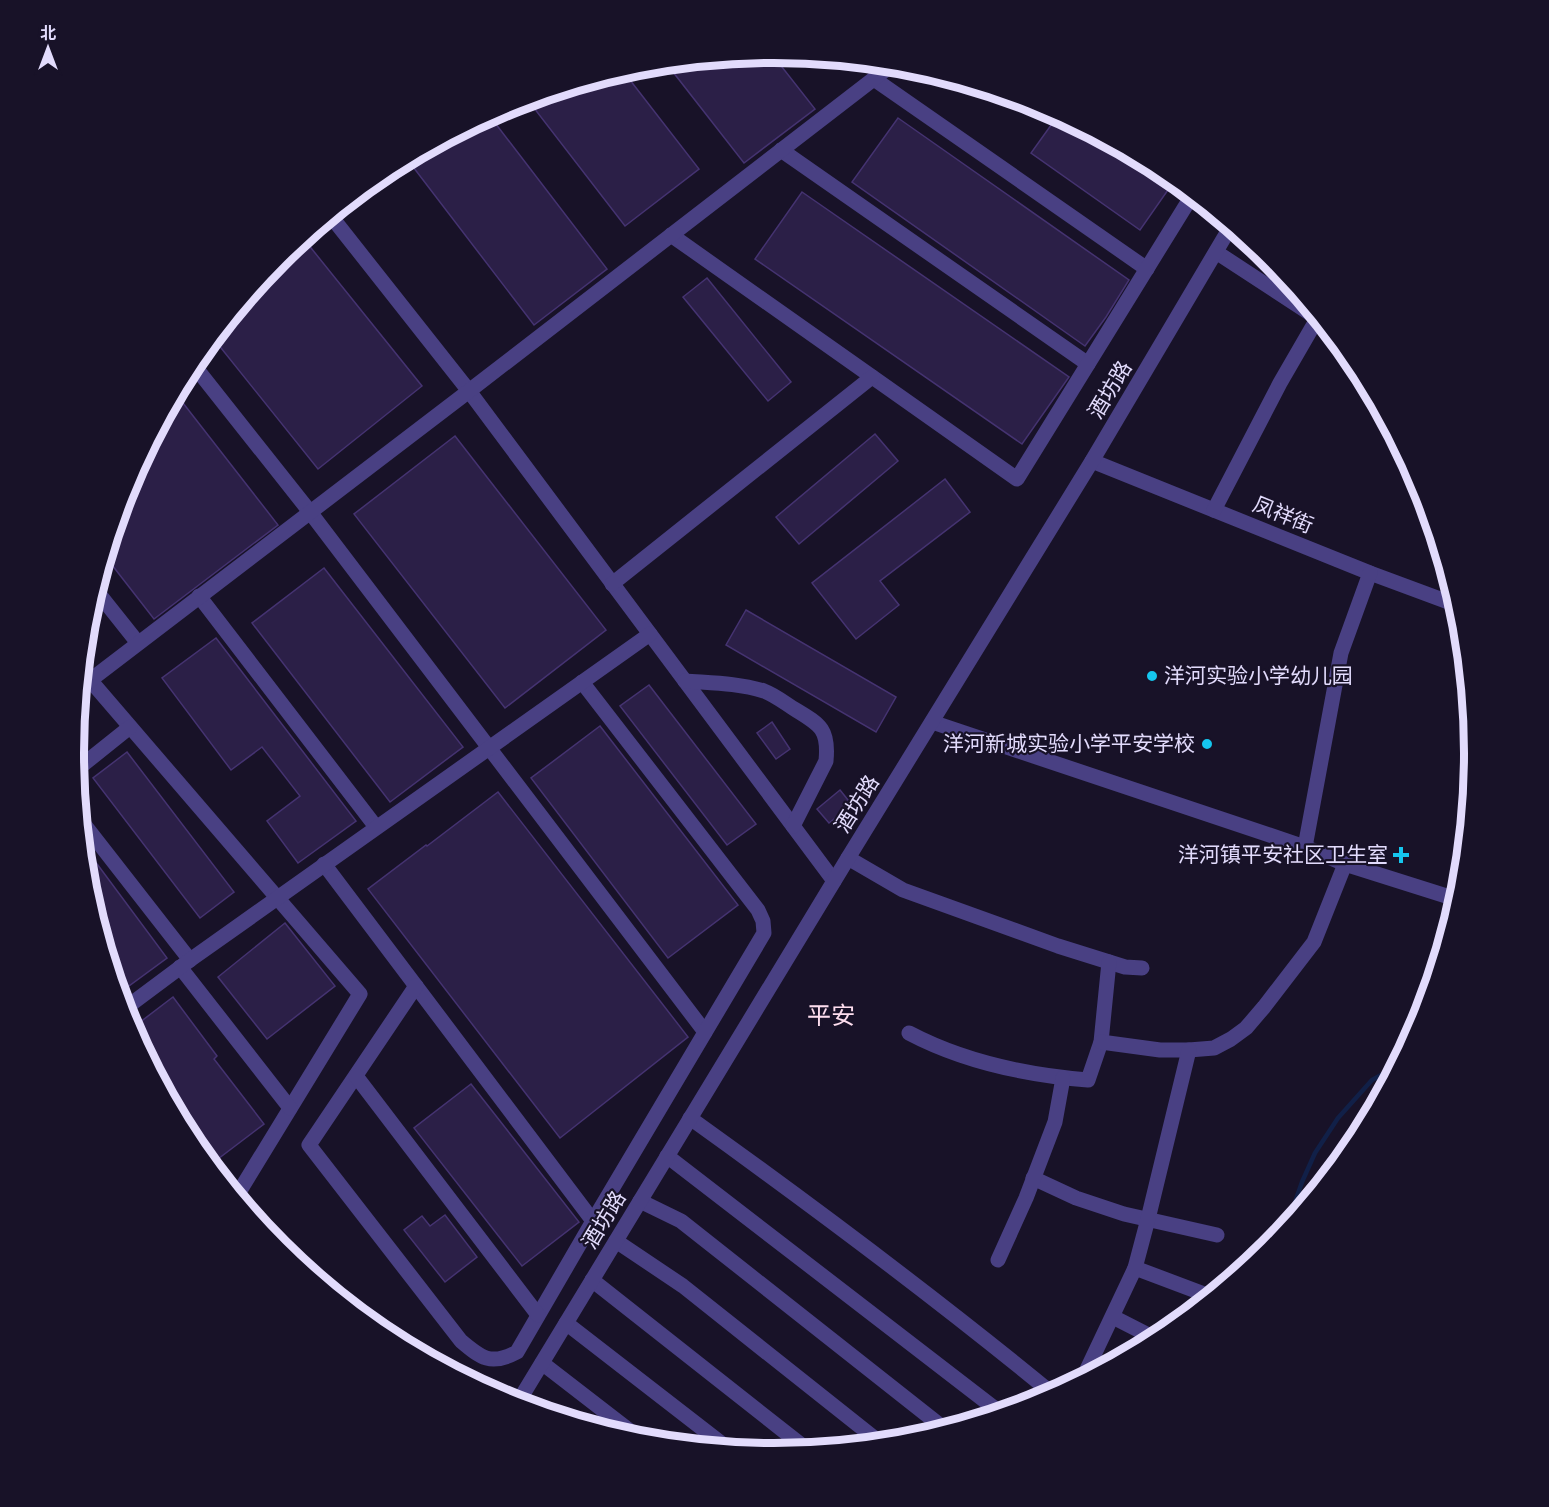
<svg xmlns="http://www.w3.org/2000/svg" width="1549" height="1507" font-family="'Titillium Web','Noto Sans SC',sans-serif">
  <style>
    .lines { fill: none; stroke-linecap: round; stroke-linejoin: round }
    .stream { stroke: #112048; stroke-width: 4.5 }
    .building { fill: #2b1f47; stroke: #453371; stroke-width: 1.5 }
    .minor { stroke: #494083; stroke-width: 15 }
    .poi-dot { fill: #15c6ee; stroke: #181228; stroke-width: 2 }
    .labels { text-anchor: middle; stroke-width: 4.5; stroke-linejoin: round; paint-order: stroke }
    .street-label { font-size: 21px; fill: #e2dbfc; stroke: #181228 }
    .poi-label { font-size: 21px; fill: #e2dbfc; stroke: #181228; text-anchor: end }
    .quarter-label { font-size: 24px; fill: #fdddee; stroke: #181228 }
    .rim { fill: none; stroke: #e2dbfc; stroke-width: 8 }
  </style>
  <rect width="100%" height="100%" fill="#181228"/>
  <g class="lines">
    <!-- stream -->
    <g class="stream">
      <polyline points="1412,1041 1434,966 1449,932"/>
      <polyline points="1285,1231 1302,1182 1315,1153 1338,1118 1372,1080 1392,1069 1410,1045"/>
    </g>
  </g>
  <!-- building -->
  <g class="building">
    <polygon points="771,53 815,109 744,163 666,63"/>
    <polygon points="623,71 699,169 625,226 527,99"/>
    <polygon points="1059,114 1164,171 1175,180 1140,230 1031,153"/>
    <polygon points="489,115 607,269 534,325 407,159"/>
    <polygon points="898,118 1129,280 1106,317 1085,346 852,182"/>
    <polygon points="802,192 1069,377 1022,444 755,259"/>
    <polygon points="303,238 422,386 318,469 213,338 279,258"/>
    <polygon points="707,278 791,382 768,401 683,297"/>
    <polygon points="176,394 278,525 154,619 105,556 127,485"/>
    <polygon points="875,434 898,461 799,544 776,517"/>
    <polygon points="455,436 606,630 505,708 354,514"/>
    <polygon points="945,479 970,512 880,581 899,605 856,639 812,583"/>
    <polygon points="324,568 463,747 390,802 252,623"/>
    <polygon points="746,610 896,697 876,732 726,645"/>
    <polygon points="216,638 356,821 298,863 267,821 300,796 262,747 231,770 162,678"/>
    <polygon points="649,685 756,824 727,845 620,706"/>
    <polygon points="772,722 790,749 776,759 757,733"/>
    <polygon points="600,726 738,905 668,958 531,778"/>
    <polygon points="127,752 234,892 200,918 93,778"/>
    <polygon points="840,790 852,805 829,823 817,809"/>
    <polygon points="498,792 688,1037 560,1138 368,889 426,845 427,846"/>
    <polygon points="83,845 167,958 118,994 87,890"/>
    <polygon points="285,923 335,986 267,1039 218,977"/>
    <polygon points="173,997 217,1056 214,1059 264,1124 210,1165 191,1143 131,1029"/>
    <polygon points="471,1084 579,1222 522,1266 414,1128"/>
    <polygon points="445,1215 477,1257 445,1282 404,1230 422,1216 430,1226"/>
  </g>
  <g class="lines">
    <!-- minor -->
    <g class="minor">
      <polyline points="874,79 1147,269"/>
      <polyline points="781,150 1088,364"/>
      <polyline points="330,215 469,391 834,881"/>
      <polyline points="671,235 1017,479 1193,194"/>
      <polyline points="1216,252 1323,322"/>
      <polyline points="192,363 310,512 705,1032"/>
      <polyline points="1092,461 1370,573 1459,606"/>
      <polyline points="1214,510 1280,383 1317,319"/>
      <polyline points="612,584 872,377"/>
      <polyline points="95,589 138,643"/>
      <polyline points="199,596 376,827"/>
      <polyline points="90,680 360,994 236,1197"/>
      <path d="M 685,681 C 711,683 738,683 764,691 C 775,695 786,704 796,710 C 821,725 829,730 826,761 L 793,826"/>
      <polyline points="80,688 469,391 893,64"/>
      <polyline points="932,722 1305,847 1345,864 1459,900"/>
      <polyline points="75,771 130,727"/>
      <polyline points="80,819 190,960"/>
      <polyline points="1305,847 1341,653 1370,573"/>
      <polyline points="848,858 903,890 1058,946 1125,967 1142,968"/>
      <polyline points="324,864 593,1221"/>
      <polyline points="180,967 290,1108"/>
      <path d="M 416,986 L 309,1145 L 461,1341 C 481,1358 491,1366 517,1352 L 593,1221 L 764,933 L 763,921 L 758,910 L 582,682"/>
      <polyline points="123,1010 190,960 650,634"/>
      <path d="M 909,1033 C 964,1062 1026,1075 1088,1080 L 1101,1042 L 1109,962"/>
      <polyline points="1101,1042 1160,1050 1189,1050 1214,1048 1231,1039 1246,1028 1264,1007 1314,942 1345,864"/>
      <polyline points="356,1076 538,1315"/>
      <path d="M 690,1118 C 814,1207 936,1298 1054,1395"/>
      <polyline points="667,1156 1002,1414"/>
      <polyline points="1033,1178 1076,1198 1124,1214 1217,1235"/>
      <polyline points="640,1201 681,1221 946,1430"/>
      <polyline points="616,1241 683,1286 882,1444"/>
      <polyline points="998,1260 1026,1198 1055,1122 1063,1078"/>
      <polyline points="1135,1268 1212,1297"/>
      <polyline points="592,1280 809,1451"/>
      <polyline points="1113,1317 1158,1340"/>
      <polyline points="566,1323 730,1450"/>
      <polyline points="542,1363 643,1441"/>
      <polyline points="1082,1380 1135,1268 1148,1219 1189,1050"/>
      <polyline points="517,1404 848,858 1092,461 1231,226"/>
    </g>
  </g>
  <!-- markers -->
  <g class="poi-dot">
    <circle cx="1152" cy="676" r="6"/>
    <circle cx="1207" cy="744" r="6"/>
    <path d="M1398 846h6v6h6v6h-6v6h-6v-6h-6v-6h6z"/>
  </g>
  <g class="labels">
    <!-- street labels -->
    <g class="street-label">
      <text transform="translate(1110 390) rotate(-59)" y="7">酒坊路</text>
      <text transform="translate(1283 515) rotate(22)" y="7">凤祥街</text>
      <text transform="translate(857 804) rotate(-58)" y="7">酒坊路</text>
      <text transform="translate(604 1220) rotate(-59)" y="7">酒坊路</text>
    </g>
    <!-- poi labels -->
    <g class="poi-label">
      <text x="1164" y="683" text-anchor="start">洋河实验小学幼儿园</text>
      <text x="1195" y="751">洋河新城实验小学平安学校</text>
      <text x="1388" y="862">洋河镇平安社区卫生室</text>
    </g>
    <!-- quarter labels -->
    <g class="quarter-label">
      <text x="831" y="1024">平安</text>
    </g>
  </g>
  <!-- crop -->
  <path d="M0 0H1549V1507H0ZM84 753a690 690 0 1 1 1380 0a690 690 0 1 1-1380 0Z" fill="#181228" fill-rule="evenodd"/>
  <path class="rim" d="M84 753a690 690 0 1 1 1380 0a690 690 0 1 1-1380 0Z"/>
  <!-- north arrow -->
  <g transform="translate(48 48)" stroke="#181228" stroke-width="4.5" paint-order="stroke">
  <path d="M0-4.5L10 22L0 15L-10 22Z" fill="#e2dbfc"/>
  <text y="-9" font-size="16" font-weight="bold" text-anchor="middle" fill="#e2dbfc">北</text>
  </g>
</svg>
